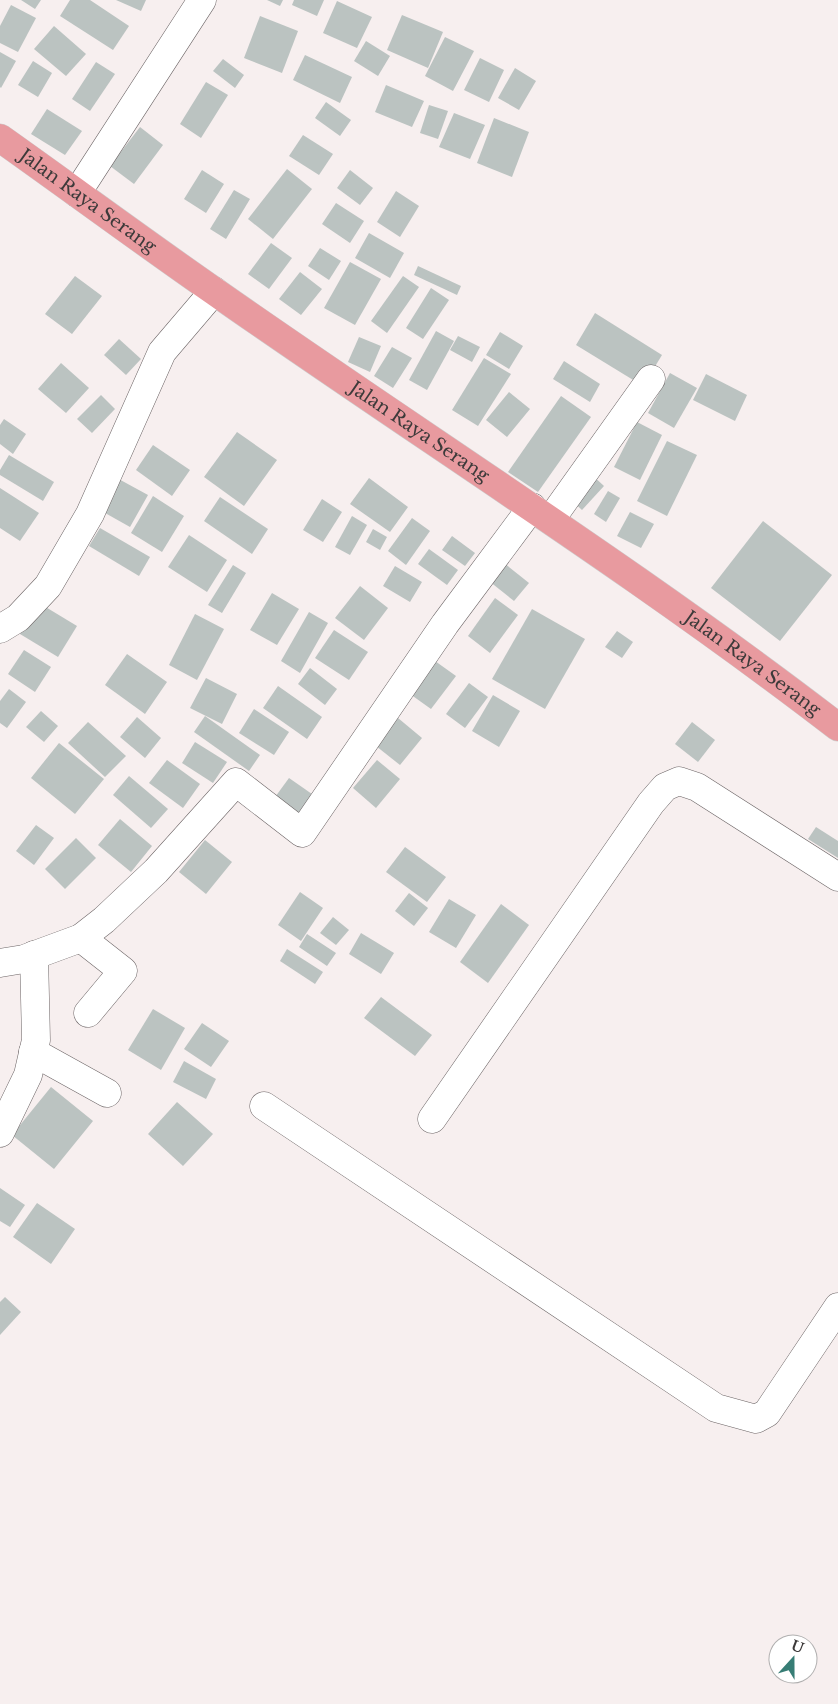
<svg xmlns="http://www.w3.org/2000/svg" width="838" height="1704" font-family="'Libre Baskerville',serif">
  <style>
    .building { fill: #bbc3c1 }
    .lines { fill: none; stroke-linecap: round; stroke-linejoin: round }
    .minor-casing { stroke: #6c6566; stroke-width: 29 }
    .highway-casing { stroke: #cdcccc; stroke-width: 29 }
    .minor { stroke: #fff; stroke-width: 28 }
    .highway { stroke: #e89a9f; stroke-width: 28 }
    .labels { text-anchor: middle; stroke-width: 5; stroke-linejoin: round; paint-order: stroke }
    .street-label { font-size: 18px; fill: #3d3a3a; stroke: #fff }
  </style>
  <rect width="100%" height="100%" fill="#f7efef"/>
  <!-- building -->
  <g class="building">
    <polygon points="21,0 41,0 35,9"/>
    <polygon points="70,0 90,0 129,26 113,50 60,16"/>
    <polygon points="116,0 146,0 141,11"/>
    <polygon points="267,0 283,0 280,6"/>
    <polygon points="294,0 324,0 317,16 292,5"/>
    <polygon points="337,1 372,17 357,48 323,33"/>
    <polygon points="11,5 36,18 18,52 0,43 0,26"/>
    <polygon points="402,15 443,32 428,68 387,50"/>
    <polygon points="260,16 298,31 282,73 244,58"/>
    <polygon points="54,26 86,54 66,76 34,49"/>
    <polygon points="445,37 474,51 453,91 425,76"/>
    <polygon points="366,41 390,56 378,76 354,61"/>
    <polygon points="0,52 16,61 1,88 0,87"/>
    <polygon points="305,55 352,77 340,103 293,80"/>
    <polygon points="480,58 504,70 489,102 464,90"/>
    <polygon points="223,59 244,75 235,88 213,71"/>
    <polygon points="33,61 52,73 38,97 18,85"/>
    <polygon points="96,62 115,74 90,111 72,99"/>
    <polygon points="515,68 536,81 519,110 498,98"/>
    <polygon points="206,82 228,95 201,138 180,124"/>
    <polygon points="386,85 424,101 412,127 375,112"/>
    <polygon points="326,102 351,120 340,136 315,118"/>
    <polygon points="429,105 448,111 438,139 420,133"/>
    <polygon points="47,109 82,131 65,155 31,134"/>
    <polygon points="454,113 485,125 470,159 439,147"/>
    <polygon points="494,118 529,132 512,177 477,163"/>
    <polygon points="140,127 163,145 134,184 110,166"/>
    <polygon points="303,135 333,154 319,175 289,156"/>
    <polygon points="287,169 312,189 273,239 248,219"/>
    <polygon points="202,170 224,184 206,213 184,199"/>
    <polygon points="350,170 373,188 360,205 337,188"/>
    <polygon points="234,190 250,199 226,239 210,229"/>
    <polygon points="396,191 419,206 400,237 377,222"/>
    <polygon points="336,203 364,221 350,243 322,224"/>
    <polygon points="369,233 404,253 390,278 355,258"/>
    <polygon points="271,243 292,258 269,289 248,274"/>
    <polygon points="320,248 341,261 329,280 308,266"/>
    <polygon points="350,262 381,279 355,325 324,308"/>
    <polygon points="418,266 461,286 457,295 414,275"/>
    <polygon points="300,272 322,289 301,315 279,299"/>
    <polygon points="75,276 102,296 72,334 45,314"/>
    <polygon points="403,276 419,287 387,333 371,321"/>
    <polygon points="431,288 449,300 423,339 406,328"/>
    <polygon points="595,313 662,355 643,386 576,345"/>
    <polygon points="436,331 454,341 427,390 409,380"/>
    <polygon points="500,332 523,346 509,369 486,355"/>
    <polygon points="458,336 480,347 472,362 450,350"/>
    <polygon points="359,337 381,346 370,372 348,362"/>
    <polygon points="119,339 141,359 126,375 104,355"/>
    <polygon points="392,347 412,358 393,388 374,376"/>
    <polygon points="484,358 511,374 478,426 452,410"/>
    <polygon points="564,361 600,384 590,402 553,379"/>
    <polygon points="61,363 89,388 66,413 38,389"/>
    <polygon points="670,373 697,388 674,428 648,413"/>
    <polygon points="706,374 747,395 735,421 693,400"/>
    <polygon points="509,392 530,409 507,437 486,420"/>
    <polygon points="101,395 115,409 92,433 77,419"/>
    <polygon points="561,396 591,417 538,492 508,472"/>
    <polygon points="4,419 26,434 13,454 0,444 0,425"/>
    <polygon points="637,422 662,435 640,480 614,467"/>
    <polygon points="237,432 277,460 244,506 204,477"/>
    <polygon points="667,441 697,455 667,516 637,501"/>
    <polygon points="153,445 190,470 172,496 136,470"/>
    <polygon points="9,455 54,482 43,501 0,475 0,470"/>
    <polygon points="592,475 604,486 582,510 570,499"/>
    <polygon points="115,477 148,495 130,527 98,509"/>
    <polygon points="369,478 408,507 390,532 350,504"/>
    <polygon points="0,488 39,513 20,541 0,528"/>
    <polygon points="608,491 620,498 606,522 594,514"/>
    <polygon points="153,496 184,516 162,552 131,533"/>
    <polygon points="220,497 268,529 252,554 204,521"/>
    <polygon points="322,499 342,512 323,542 303,530"/>
    <polygon points="630,512 654,524 641,548 617,536"/>
    <polygon points="352,516 367,525 350,555 335,547"/>
    <polygon points="412,518 430,531 406,565 388,551"/>
    <polygon points="763,521 832,575 780,641 711,588"/>
    <polygon points="100,528 150,557 139,576 89,546"/>
    <polygon points="373,529 387,537 380,550 366,542"/>
    <polygon points="189,535 227,560 207,592 168,567"/>
    <polygon points="452,536 475,553 465,566 442,550"/>
    <polygon points="429,549 458,570 447,585 418,564"/>
    <polygon points="504,563 529,583 514,601 489,581"/>
    <polygon points="233,565 246,573 222,613 208,605"/>
    <polygon points="395,566 422,582 410,602 383,586"/>
    <polygon points="360,586 388,608 364,640 335,618"/>
    <polygon points="272,593 299,609 277,645 250,630"/>
    <polygon points="495,598 518,615 490,653 468,636"/>
    <polygon points="39,603 77,626 58,657 20,634"/>
    <polygon points="532,609 585,639 545,709 492,679"/>
    <polygon points="309,612 328,623 300,673 281,661"/>
    <polygon points="195,614 224,629 197,680 169,665"/>
    <polygon points="334,630 368,652 349,680 315,658"/>
    <polygon points="617,631 633,642 622,658 605,647"/>
    <polygon points="24,650 51,667 35,692 8,674"/>
    <polygon points="127,654 167,682 145,714 105,685"/>
    <polygon points="435,661 456,676 431,709 410,694"/>
    <polygon points="310,668 337,689 325,705 298,684"/>
    <polygon points="206,678 237,694 222,724 190,708"/>
    <polygon points="469,683 488,697 465,728 446,714"/>
    <polygon points="278,686 322,717 307,739 263,708"/>
    <polygon points="9,689 26,702 7,728 0,723 0,701"/>
    <polygon points="493,695 520,711 499,747 472,731"/>
    <polygon points="254,709 289,732 274,755 239,733"/>
    <polygon points="41,711 58,726 44,742 26,727"/>
    <polygon points="205,716 260,755 249,771 194,732"/>
    <polygon points="137,717 161,738 145,758 120,737"/>
    <polygon points="398,718 422,738 400,765 376,746"/>
    <polygon points="88,722 126,756 105,777 68,743"/>
    <polygon points="692,722 715,740 698,762 675,744"/>
    <polygon points="195,742 227,762 213,783 182,763"/>
    <polygon points="59,743 104,779 75,814 31,778"/>
    <polygon points="167,760 200,784 183,808 149,783"/>
    <polygon points="377,760 400,779 376,808 353,788"/>
    <polygon points="129,776 168,809 151,828 113,795"/>
    <polygon points="289,778 322,801 303,828 270,804"/>
    <polygon points="120,819 152,846 131,872 98,845"/>
    <polygon points="36,825 54,838 34,865 16,851"/>
    <polygon points="816,827 838,841 838,858 808,839"/>
    <polygon points="76,838 96,858 65,889 45,869"/>
    <polygon points="205,840 232,862 206,894 179,872"/>
    <polygon points="405,847 446,877 427,902 386,872"/>
    <polygon points="300,892 323,908 301,941 278,925"/>
    <polygon points="409,893 428,908 414,926 395,911"/>
    <polygon points="449,899 476,915 456,948 429,932"/>
    <polygon points="501,904 529,925 488,983 460,962"/>
    <polygon points="333,917 349,930 336,945 320,933"/>
    <polygon points="361,933 394,953 381,974 349,954"/>
    <polygon points="307,934 336,953 327,966 299,947"/>
    <polygon points="287,949 323,972 315,984 280,961"/>
    <polygon points="381,997 432,1035 415,1056 364,1018"/>
    <polygon points="153,1009 185,1028 161,1070 128,1050"/>
    <polygon points="202,1023 229,1041 211,1067 184,1049"/>
    <polygon points="184,1061 216,1079 206,1099 173,1082"/>
    <polygon points="51,1087 93,1121 54,1169 12,1135"/>
    <polygon points="177,1102 213,1134 183,1166 148,1134"/>
    <polygon points="0,1188 25,1205 10,1227 0,1221"/>
    <polygon points="37,1203 75,1229 51,1264 13,1237"/>
    <polygon points="5,1297 21,1312 0,1335 0,1302"/>
  </g>
  <g class="lines">
    <defs>
      <g id="minor">
        <polyline points="77,193 202,0"/>
        <polyline points="551,519 651,379"/>
        <polyline points="0,629 18,618 48,586 90,514 162,352 214,291"/>
        <polyline points="81,938 123,971 88,1013"/>
        <polyline points="0,963 24,959 81,938 104,920 156,871 236,782 302,833 445,624 532,507"/>
        <polyline points="33,1052 107,1093"/>
        <polyline points="264,1106 716,1408 756,1419 767,1413 838,1307"/>
        <polyline points="432,1119 651,803 665,787 679,781 697,787 838,877"/>
        <polyline points="0,1133 28,1075 36,1040 34,955"/>
      </g>
      <g id="highway">
        <path id="s1" d="M 0,138 C 72,189 142,241 214,291 C 422,437 637,572 838,727"/>
      </g>
    </defs>
    <!-- minor casing -->
    <use href="#minor" class="minor-casing"/>
    <!-- highway casing -->
    <use href="#highway" class="highway-casing"/>
    <!-- minor -->
    <use href="#minor" class="minor"/>
    <!-- highway -->
    <use href="#highway" class="highway"/>
  </g>
  <g class="labels">
    <!-- street labels -->
    <g class="street-label">
      <text dy="6" stroke="none"><textPath href="#s1" startOffset="108">Jalan Raya Serang</textPath></text>
      <text dy="6" stroke="none"><textPath href="#s1" startOffset="512">Jalan Raya Serang</textPath></text>
      <text dy="6" stroke="none"><textPath href="#s1" startOffset="918">Jalan Raya Serang</textPath></text>
    </g>
  </g>
  <!-- north arrow -->
  <g transform="translate(793 1659) rotate(21)"><circle r="24" fill="#ffffff" stroke="#b1b0b0"/>
  <path d="M0-4L9 19L0 12L-9 19Z" fill="#377d75"/>
  <text y="-8" font-size="14" font-weight="bold" text-anchor="middle" fill="#3d3a3a">U</text>
  </g>
</svg>
